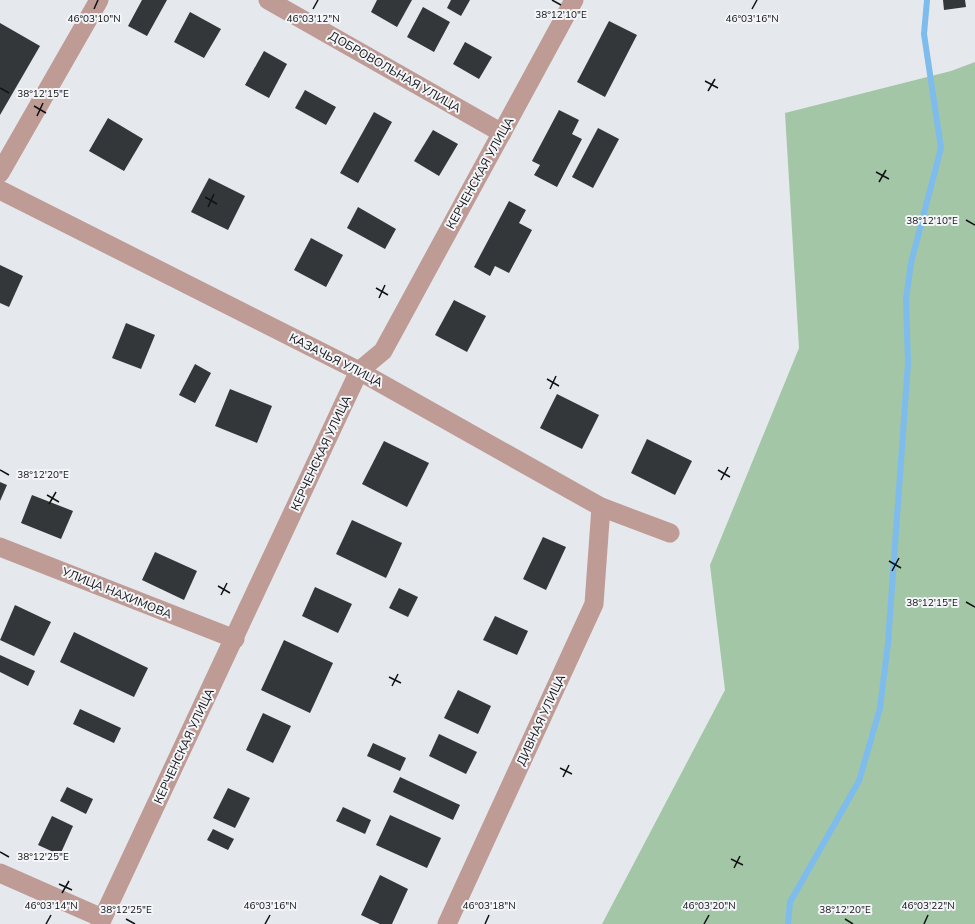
<svg xmlns="http://www.w3.org/2000/svg" width="975" height="924" font-family="'Nunito Sans',sans-serif">
  <style>
    .green { fill: #a3c6a6 }
    .lines { fill: none; stroke-linecap: round; stroke-linejoin: round }
    .stream { stroke: #7ebced; stroke-width: 6 }
    .building { fill: #34373a }
    .minor { stroke: #be9b95; stroke-width: 19 }
    .ticks { fill: none; stroke: #101112; stroke-width: 1.5 }
    .labels { text-anchor: middle; stroke-width: 4; stroke-linejoin: round; paint-order: stroke }
    .street-label { font-size: 12px; fill: #101112; stroke: #f3f5f9 }
    .ticks-label { font-size: 10px; text-anchor: middle; fill: #101112; stroke: #f3f5f9; stroke-width: 4; stroke-linejoin: round; paint-order: stroke }
  </style>
  <rect width="100%" height="100%" fill="#e5e8ec"/>
  <!-- green -->
  <polygon class="green" points="975,62 975,924 602,924 725,690 710,565 799,348 785,113 951,71"/>
  <g class="lines">
    <!-- stream -->
    <polyline class="stream" points="788,924 790,902 859,781 880,708 888,643 908,363 906,299 911,263 941,148 924,34 927,0"/>
  </g>
  <!-- building -->
  <g class="building">
    <polygon points="142,0 167,0 147,36 128,26"/>
    <polygon points="377,0 412,0 397,27 371,12"/>
    <polygon points="451,0 470,0 461,16 447,8"/>
    <polygon points="943,0 965,0 966,7 944,10"/>
    <polygon points="423,7 450,22 434,52 407,37"/>
    <polygon points="190,12 221,29 204,58 174,42"/>
    <polygon points="609,21 637,35 605,97 577,82"/>
    <polygon points="0,23 40,46 0,115"/>
    <polygon points="465,42 492,57 479,79 453,64"/>
    <polygon points="264,51 287,64 269,98 245,85"/>
    <polygon points="305,90 336,107 326,125 295,108"/>
    <polygon points="559,110 579,120 572,134 582,139 557,187 534,175 540,165 532,161"/>
    <polygon points="374,112 392,122 358,183 340,173"/>
    <polygon points="108,118 143,139 124,171 89,151"/>
    <polygon points="598,128 619,139 593,188 572,177"/>
    <polygon points="433,130 458,144 439,176 414,161"/>
    <polygon points="209,178 245,196 228,230 191,212"/>
    <polygon points="509,201 526,210 519,223 532,230 509,273 495,266 490,276 474,267"/>
    <polygon points="358,207 396,229 385,249 347,228"/>
    <polygon points="311,238 343,255 326,287 294,270"/>
    <polygon points="0,265 23,276 9,307 0,303"/>
    <polygon points="454,300 486,316 467,352 435,335"/>
    <polygon points="126,323 155,335 141,369 112,358"/>
    <polygon points="195,364 211,373 195,403 179,395"/>
    <polygon points="230,389 272,406 257,443 215,426"/>
    <polygon points="557,394 599,415 582,449 540,428"/>
    <polygon points="647,439 692,461 675,495 631,473"/>
    <polygon points="384,441 429,463 407,507 362,484"/>
    <polygon points="0,482 7,485 0,501"/>
    <polygon points="32,495 73,511 61,539 21,523"/>
    <polygon points="352,520 402,543 386,578 336,554"/>
    <polygon points="543,537 566,547 546,590 523,579"/>
    <polygon points="155,552 197,571 184,600 142,580"/>
    <polygon points="315,587 352,604 338,633 302,616"/>
    <polygon points="399,588 418,597 408,617 389,608"/>
    <polygon points="15,605 51,622 34,656 0,640"/>
    <polygon points="495,616 528,631 517,655 483,640"/>
    <polygon points="74,632 148,668 134,697 60,662"/>
    <polygon points="284,640 333,663 310,713 261,690"/>
    <polygon points="0,655 35,671 28,686 0,672"/>
    <polygon points="458,690 491,706 478,734 444,718"/>
    <polygon points="80,709 121,728 114,743 73,724"/>
    <polygon points="263,713 291,726 273,763 246,750"/>
    <polygon points="439,734 477,752 466,774 429,756"/>
    <polygon points="373,743 406,758 400,771 367,756"/>
    <polygon points="400,777 460,805 453,820 393,792"/>
    <polygon points="67,787 93,799 86,814 60,801"/>
    <polygon points="228,788 250,798 235,828 213,818"/>
    <polygon points="343,807 371,820 365,834 336,821"/>
    <polygon points="390,815 441,838 427,868 376,845"/>
    <polygon points="52,816 73,826 60,855 38,845"/>
    <polygon points="213,829 234,839 228,850 207,840"/>
    <polygon points="380,875 408,889 392,924 380,924 361,915"/>
  </g>
  <g class="lines">
    <!-- minor -->
    <g class="minor">
      <polyline points="268,0 502,133"/>
      <polyline points="0,173 99,0"/>
      <polyline points="0,190 359,371 601,507 670,533"/>
      <polyline points="0,547 235,639"/>
      <polyline points="0,873 102,918"/>
      <polyline points="100,924 359,371 383,351 574,0"/>
      <polyline points="447,924 594,604 601,507"/>
    </g>
  </g>
  <!-- ticks -->
  <path class="ticks" d="M 552,0 L 561,5M 94,9 L 98,0M 313,9 L 318,0M 752,9 L 757,0M 705,81 L 718,88M 0,88 L 9,93M 708,91 L 715,79M 34,106 L 46,113M 37,116 L 43,103M 876,172 L 889,179M 879,182 L 886,170M 205,197 L 217,204M 208,207 L 214,194M 966,220 L 975,225M 376,288 L 388,295M 379,298 L 385,285M 547,379 L 559,386M 550,389 L 556,376M 0,470 L 9,475M 718,470 L 730,477M 721,480 L 728,467M 47,495 L 59,502M 49,504 L 56,492M 889,561 L 901,568M 892,571 L 899,558M 218,586 L 230,593M 221,595 L 227,583M 966,602 L 975,607M 389,677 L 401,683M 392,686 L 398,674M 560,768 L 572,774M 563,777 L 569,765M 0,852 L 9,857M 731,859 L 743,865M 734,868 L 740,856M 59,884 L 72,890M 62,893 L 69,881M 126,919 L 135,924M 845,919 L 853,924M 46,924 L 51,915M 265,924 L 270,915M 485,924 L 489,915M 704,924 L 709,915M 924,924 L 928,915"/>
  <g class="labels">
    <!-- street labels -->
    <g class="street-label">
      <text transform="translate(395 72) rotate(30)" y="4">ДОБРОВОЛЬНАЯ УЛИЦА</text>
      <text transform="translate(480 173) rotate(-61)" y="4">КЕРЧЕНСКАЯ УЛИЦА</text>
      <text transform="translate(336 360) rotate(27)" y="4">КАЗАЧЬЯ УЛИЦА</text>
      <text transform="translate(321 453) rotate(-65)" y="4">КЕРЧЕНСКАЯ УЛИЦА</text>
      <text transform="translate(117 593) rotate(22)" y="4">УЛИЦА НАХИМОВА</text>
      <text transform="translate(541 720) rotate(-65)" y="4">ДИВНАЯ УЛИЦА</text>
      <text transform="translate(184 746) rotate(-65)" y="4">КЕРЧЕНСКАЯ УЛИЦА</text>
    </g>
  </g>
  <g class="ticks-label">
    <text x="561" y="18">38°12'10"E</text>
    <text x="94" y="22">46°03'10"N</text>
    <text x="313" y="22">46°03'12"N</text>
    <text x="752" y="22">46°03'16"N</text>
    <text x="43" y="97">38°12'15"E</text>
    <text x="932" y="224">38°12'10"E</text>
    <text x="43" y="478">38°12'20"E</text>
    <text x="932" y="606">38°12'15"E</text>
    <text x="43" y="860">38°12'25"E</text>
    <text x="51" y="909">46°03'14"N</text>
    <text x="270" y="909">46°03'16"N</text>
    <text x="489" y="909">46°03'18"N</text>
    <text x="709" y="909">46°03'20"N</text>
    <text x="928" y="909">46°03'22"N</text>
    <text x="126" y="913">38°12'25"E</text>
    <text x="845" y="913">38°12'20"E</text>
  </g>
</svg>
